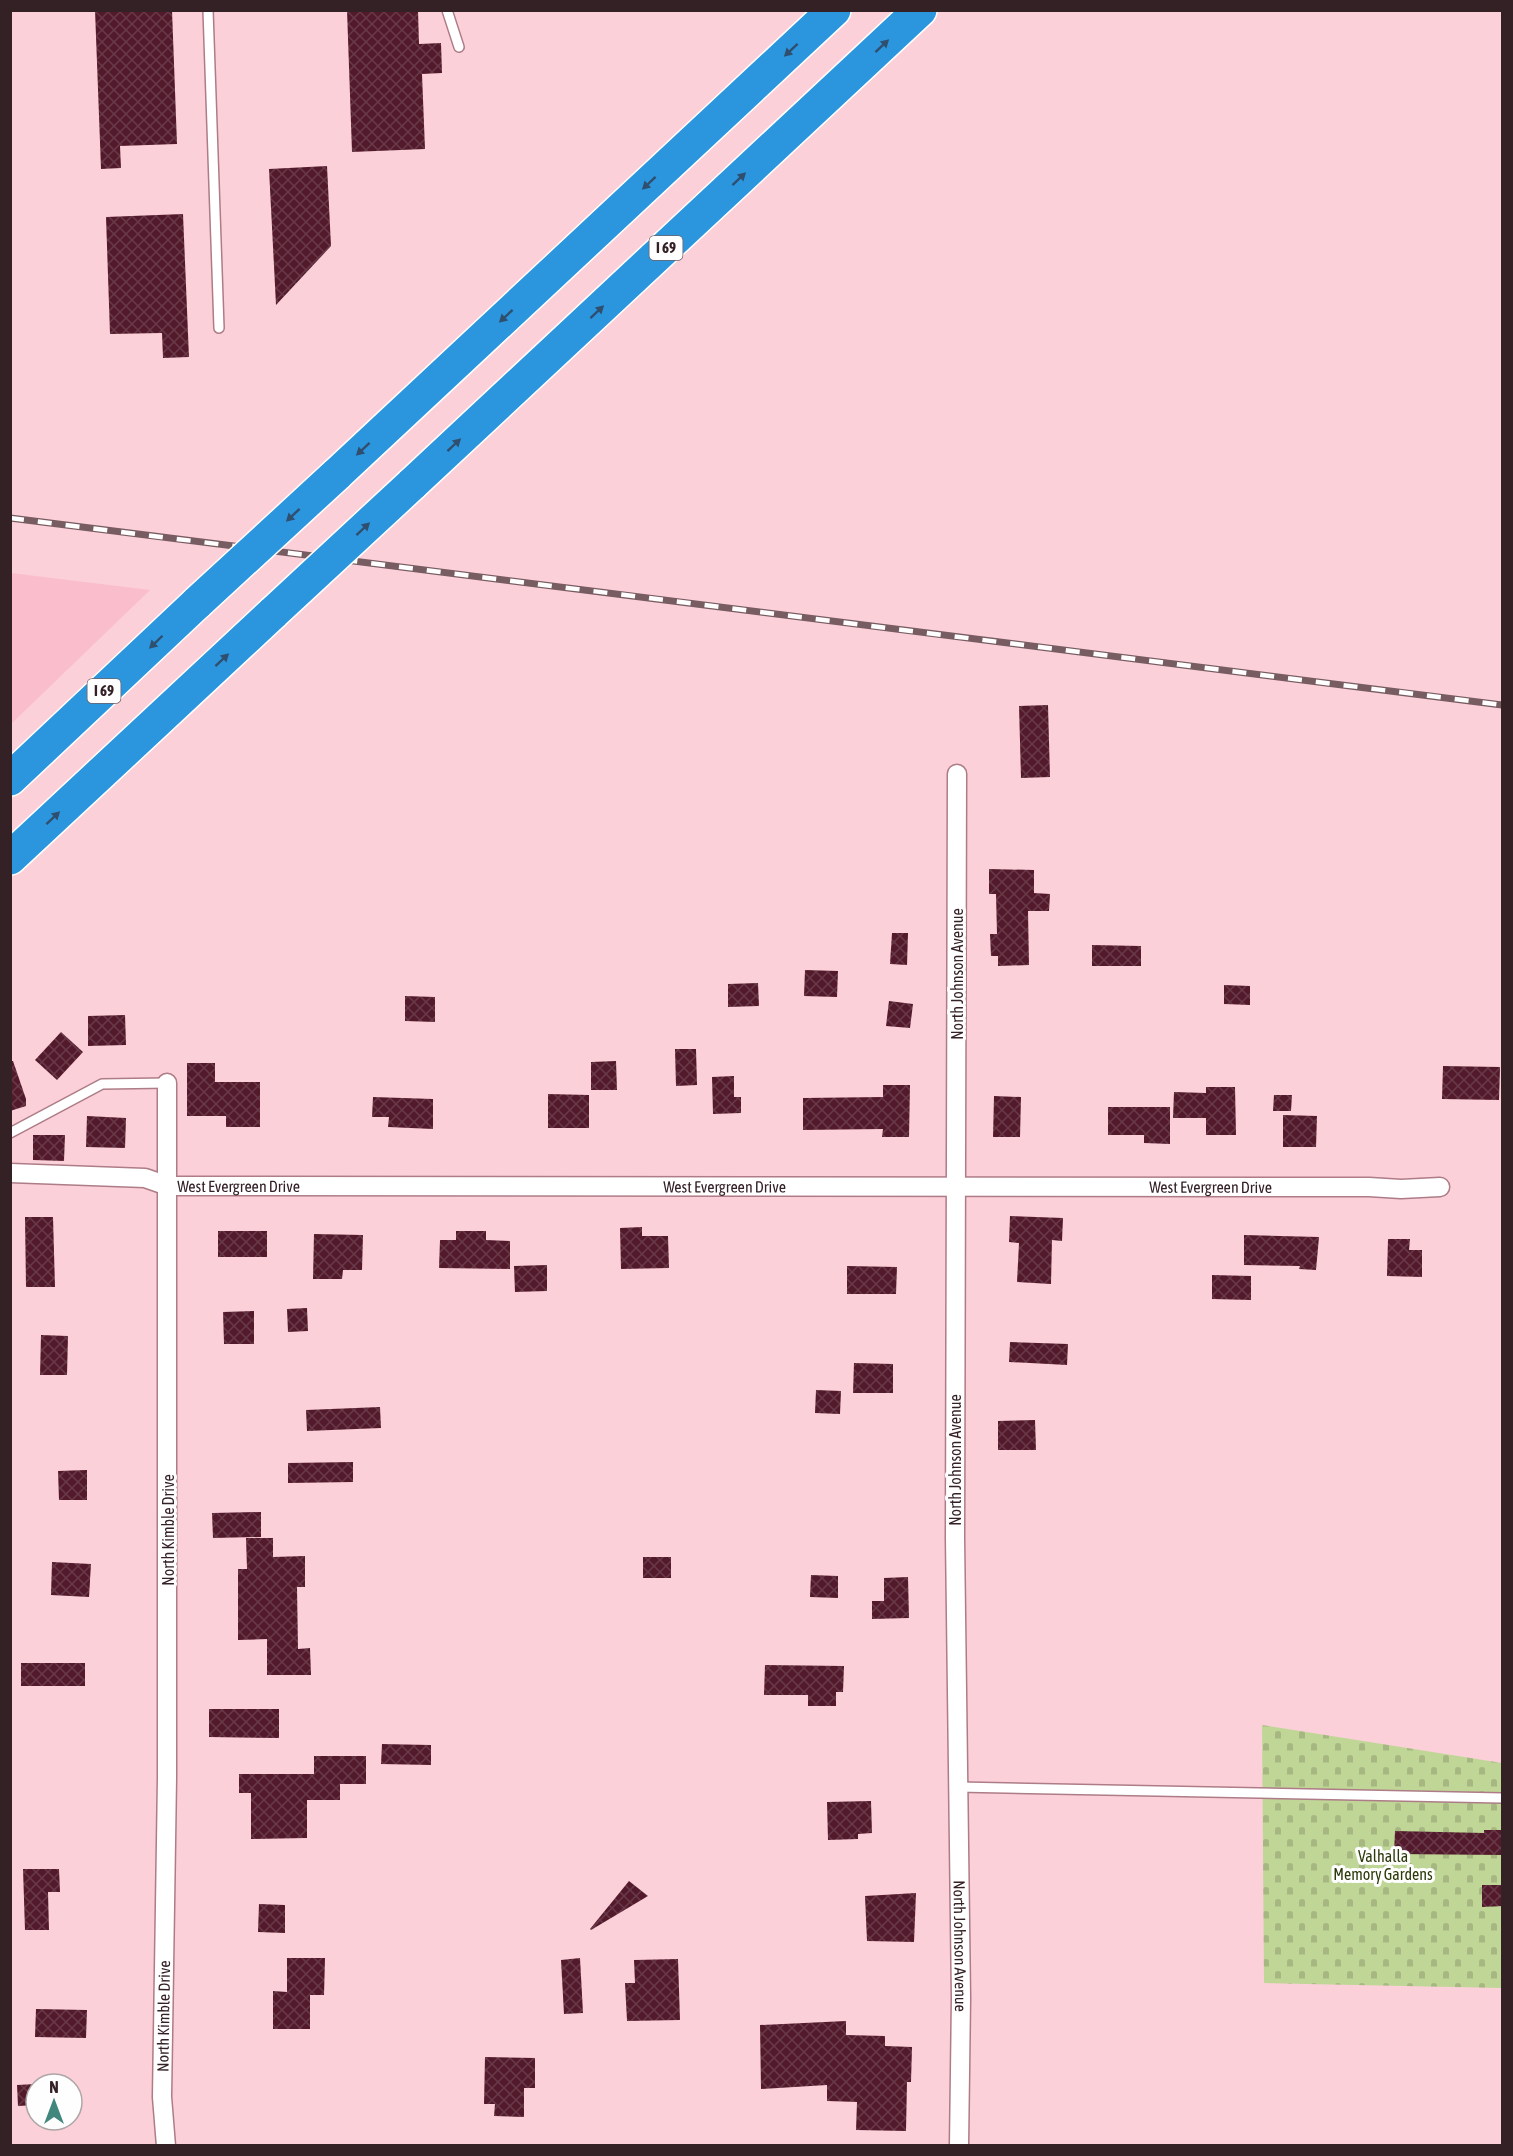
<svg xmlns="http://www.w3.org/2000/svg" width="1513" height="2156" font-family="'Asap Condensed',sans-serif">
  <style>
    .built { fill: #fabdcb }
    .cemetery { fill: url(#cemetery-stones) }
    .building { fill: url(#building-cross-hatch) }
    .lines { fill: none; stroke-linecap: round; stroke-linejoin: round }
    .service-casing { stroke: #ad7c87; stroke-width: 12 }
    .minor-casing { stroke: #ad7c87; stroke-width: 21 }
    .motorway-casing { stroke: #fff; stroke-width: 36 }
    .service { stroke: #fff; stroke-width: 9 }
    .minor { stroke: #fff; stroke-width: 18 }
    .motorway { stroke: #2b95de; stroke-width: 33 }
    .rail-casing { stroke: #775c61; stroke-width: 7 }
    .rail { stroke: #fefefe; stroke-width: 4.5; stroke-dasharray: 14; stroke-linecap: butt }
    .motorway-bridge-casing { stroke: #fff; stroke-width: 36; stroke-linecap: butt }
    .motorway-bridge { stroke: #2b95de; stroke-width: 33 }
    .oneway { fill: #304f6f }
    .labels { text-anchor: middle; stroke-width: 6; stroke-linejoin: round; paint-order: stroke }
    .shield { fill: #fefefe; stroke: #716366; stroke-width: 1.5 }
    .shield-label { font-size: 15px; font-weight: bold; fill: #342125 }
    .street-label { font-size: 16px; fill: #342125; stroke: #fefefe }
    .park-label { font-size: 16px; fill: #2c390a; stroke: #fefefe }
  </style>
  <defs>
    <pattern id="cemetery-stones" width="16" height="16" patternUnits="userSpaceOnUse" patternTransform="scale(1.5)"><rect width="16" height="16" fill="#c0d697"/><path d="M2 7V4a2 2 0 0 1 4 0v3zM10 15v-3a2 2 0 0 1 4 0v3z" fill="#a6b782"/></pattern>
    <pattern id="building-cross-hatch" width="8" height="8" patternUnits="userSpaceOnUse" patternTransform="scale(1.5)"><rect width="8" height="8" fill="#531a2c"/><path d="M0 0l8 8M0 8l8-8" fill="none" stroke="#693a49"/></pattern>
  </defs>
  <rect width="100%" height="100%" fill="#fcd0d9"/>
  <!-- built -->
  <polygon class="built" points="11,573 150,590 11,724 10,573"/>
  <!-- cemetery -->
  <polygon class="cemetery" points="1262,1725 1502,1763 1502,1988 1264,1983"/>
  <!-- building -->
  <g class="building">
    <polygon points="95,10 172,10 177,144 120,146 121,168 101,169"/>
    <polygon points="347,10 418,10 419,44 441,43 442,73 422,74 425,149 352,152"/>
    <polygon points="327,166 331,246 276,305 269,169"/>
    <polygon points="183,214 189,357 163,358 162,333 110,334 106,217"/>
    <polygon points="1048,705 1050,777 1021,778 1019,706"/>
    <polygon points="989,869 1034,870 1034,893 1050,894 1049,911 1028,911 1029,965 998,966 998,956 991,956 990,934 997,934 996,894 989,894"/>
    <polygon points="892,933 908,933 907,965 890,964"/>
    <polygon points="1092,945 1141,946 1141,966 1092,966"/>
    <polygon points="805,970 838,971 837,997 804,996"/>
    <polygon points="758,983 759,1006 728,1007 728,984"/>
    <polygon points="1224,985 1250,986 1250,1005 1224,1004"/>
    <polygon points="405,996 435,997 435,1022 405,1021"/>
    <polygon points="889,1001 913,1004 910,1028 886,1026"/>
    <polygon points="125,1015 126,1045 88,1046 88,1016"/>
    <polygon points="61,1032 83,1052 57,1080 35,1060"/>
    <polygon points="675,1049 696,1049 697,1085 676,1086"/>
    <polygon points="10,1061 13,1061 26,1099 26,1106 10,1111"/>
    <polygon points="616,1061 617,1090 591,1090 591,1062"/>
    <polygon points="187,1063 215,1063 215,1082 260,1082 260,1127 226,1127 226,1116 187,1116"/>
    <polygon points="1443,1066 1500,1067 1499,1100 1442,1099"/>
    <polygon points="734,1076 734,1097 741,1097 741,1113 713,1114 712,1077"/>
    <polygon points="883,1085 910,1085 909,1137 882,1137 883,1129 803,1130 803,1098 883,1097"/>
    <polygon points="1206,1087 1235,1087 1236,1135 1206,1135 1206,1118 1173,1118 1174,1092 1206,1093"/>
    <polygon points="548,1094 589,1095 589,1128 548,1128"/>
    <polygon points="1274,1095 1292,1095 1291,1111 1273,1111"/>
    <polygon points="994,1096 1021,1097 1020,1137 993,1137"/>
    <polygon points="373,1097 433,1099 433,1129 388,1127 389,1117 372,1117"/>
    <polygon points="1108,1107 1170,1107 1170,1144 1144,1143 1144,1135 1108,1135"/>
    <polygon points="1283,1115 1317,1116 1316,1147 1283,1147"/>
    <polygon points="87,1116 126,1118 125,1148 86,1147"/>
    <polygon points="33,1135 65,1135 64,1161 33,1160"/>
    <polygon points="1010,1216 1063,1218 1062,1241 1052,1240 1051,1284 1017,1282 1019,1243 1009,1242"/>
    <polygon points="25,1217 53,1217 55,1287 26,1287"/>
    <polygon points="642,1227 642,1236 668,1236 669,1268 621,1269 620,1228"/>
    <rect x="218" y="1231" width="49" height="26"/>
    <polygon points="456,1231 486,1231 486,1240 510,1241 510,1269 439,1268 440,1240 456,1240"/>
    <polygon points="314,1234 363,1235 362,1270 343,1270 342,1279 313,1279"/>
    <polygon points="1244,1235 1319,1237 1316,1270 1299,1269 1300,1266 1244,1265"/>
    <polygon points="1388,1239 1410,1239 1409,1250 1422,1250 1422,1277 1387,1276"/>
    <polygon points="547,1265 547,1291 515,1292 514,1266"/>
    <polygon points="847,1266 897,1267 896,1294 847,1294"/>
    <polygon points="1212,1275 1251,1276 1251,1300 1212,1299"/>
    <polygon points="307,1308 308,1331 288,1332 287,1309"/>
    <polygon points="254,1311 254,1344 224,1344 223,1312"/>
    <polygon points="41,1335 68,1336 67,1375 40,1375"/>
    <polygon points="1010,1342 1068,1344 1067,1365 1009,1362"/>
    <polygon points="854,1363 893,1364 893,1393 853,1393"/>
    <polygon points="816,1390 841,1391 840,1414 815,1413"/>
    <polygon points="380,1407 381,1428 307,1431 306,1410"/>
    <polygon points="1035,1420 1036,1450 998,1450 998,1421"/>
    <polygon points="353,1462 353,1482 288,1483 288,1463"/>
    <polygon points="87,1470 87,1500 59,1500 58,1471"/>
    <polygon points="261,1512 261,1537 213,1538 212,1513"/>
    <polygon points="246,1538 273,1538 273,1557 305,1556 305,1587 297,1587 298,1649 310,1648 311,1675 267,1675 267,1639 238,1640 238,1569 247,1569"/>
    <rect x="643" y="1557" width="28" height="21"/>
    <polygon points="52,1562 91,1564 89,1597 51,1595"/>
    <polygon points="811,1575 838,1576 838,1598 810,1597"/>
    <polygon points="908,1577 909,1618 872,1619 872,1601 884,1601 884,1578"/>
    <rect x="21" y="1663" width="64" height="23"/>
    <polygon points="765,1665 844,1666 843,1692 836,1692 836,1706 808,1706 808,1695 764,1695"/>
    <polygon points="209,1709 279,1709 279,1738 209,1737"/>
    <polygon points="382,1744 431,1745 431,1765 381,1764"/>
    <polygon points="314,1756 366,1756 366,1784 340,1784 340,1800 307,1800 307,1838 251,1839 251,1793 239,1793 239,1774 314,1774"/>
    <polygon points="871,1801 872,1833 858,1834 858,1839 828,1840 827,1802"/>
    <polygon points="1484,1830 1503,1830 1503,1855 1394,1854 1395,1831 1484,1833"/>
    <polygon points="23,1869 59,1869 60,1892 48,1892 49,1930 25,1930"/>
    <polygon points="629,1881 648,1896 591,1930 590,1929"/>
    <polygon points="1482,1885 1503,1885 1503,1906 1482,1907"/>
    <polygon points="916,1893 914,1942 867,1941 865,1896"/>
    <polygon points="259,1904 285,1905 285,1933 258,1932"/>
    <polygon points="287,1958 325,1958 324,1995 310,1995 310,2029 273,2029 273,1991 287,1992"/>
    <polygon points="580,1958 583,2013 564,2014 561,1960"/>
    <polygon points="678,1959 680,2020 627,2021 625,1983 635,1983 634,1960"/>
    <polygon points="36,2009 87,2010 86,2038 35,2037"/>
    <polygon points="846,2021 846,2035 885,2036 885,2046 912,2047 911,2082 907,2082 906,2131 856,2130 857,2102 827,2101 827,2085 761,2089 760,2025"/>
    <polygon points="485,2057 535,2058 535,2088 524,2088 524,2117 494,2116 495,2104 484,2104"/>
    <polygon points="36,2084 36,2105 18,2106 17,2085"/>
  </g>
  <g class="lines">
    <defs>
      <g id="service">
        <polyline points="208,10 219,328"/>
        <polyline points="447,10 459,47"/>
        <polyline points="10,1133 102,1084 167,1083"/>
        <polyline points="958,1787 1502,1798"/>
      </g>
      <g id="minor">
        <path id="s1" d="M 957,774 L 955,1538 L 961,1998 L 959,2146"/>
        <path id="s2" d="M 10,1173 L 145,1178 L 168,1186 L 1369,1187 L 1401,1189 L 1440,1187"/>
        <path id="s3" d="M 166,2146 L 162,2097 L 167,1778 L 167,1083"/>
      </g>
      <g id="motorway">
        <polyline points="336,475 834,10"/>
        <polyline points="411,485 920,10"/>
        <polyline points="10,779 198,602"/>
        <polyline points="10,858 274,612"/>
      </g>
    </defs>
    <!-- service casing -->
    <use href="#service" class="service-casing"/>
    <!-- minor casing -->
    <use href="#minor" class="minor-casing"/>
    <!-- motorway casing -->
    <use href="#motorway" class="motorway-casing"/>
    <!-- service -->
    <use href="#service" class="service"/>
    <!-- minor -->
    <use href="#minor" class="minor"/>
    <!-- motorway -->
    <use href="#motorway" class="motorway"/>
    <defs>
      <polyline id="rail" points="10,518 1502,705"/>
    </defs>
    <!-- rail casing -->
    <use href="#rail" class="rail-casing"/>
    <!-- rail -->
    <use href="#rail" class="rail"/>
    <defs>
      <g id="motorway-bridge">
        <polyline points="198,602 336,475"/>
        <polyline points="274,612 411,485"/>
      </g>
    </defs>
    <!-- motorway-bridge casing -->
    <use href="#motorway-bridge" class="motorway-bridge-casing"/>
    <!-- motorway-bridge -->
    <use href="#motorway-bridge" class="motorway-bridge"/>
  </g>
  <!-- one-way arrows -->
  <defs><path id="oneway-solid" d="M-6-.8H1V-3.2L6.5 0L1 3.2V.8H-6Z" transform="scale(1.5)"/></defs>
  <g class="oneway">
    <use href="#oneway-solid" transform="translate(882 46) rotate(-43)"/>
    <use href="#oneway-solid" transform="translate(791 50) rotate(137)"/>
    <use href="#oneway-solid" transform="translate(739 179) rotate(-43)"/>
    <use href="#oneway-solid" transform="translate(649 183) rotate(137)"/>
    <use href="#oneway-solid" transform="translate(597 312) rotate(-43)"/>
    <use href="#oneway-solid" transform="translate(506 316) rotate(137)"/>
    <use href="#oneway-solid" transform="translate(454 445) rotate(-43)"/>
    <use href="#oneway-solid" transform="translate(363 449) rotate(137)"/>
    <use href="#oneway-solid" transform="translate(293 515) rotate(137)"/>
    <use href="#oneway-solid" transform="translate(363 529) rotate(-43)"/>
    <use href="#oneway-solid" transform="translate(156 642) rotate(136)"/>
    <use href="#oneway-solid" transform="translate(222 660) rotate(-43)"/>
    <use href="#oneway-solid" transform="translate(53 818) rotate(-43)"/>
  </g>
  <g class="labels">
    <!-- shield labels -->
    <g class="shield">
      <rect x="649.5" y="236" width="33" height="24" rx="4.5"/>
      <rect x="87.5" y="679" width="33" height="24" rx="4.5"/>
    </g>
    <g class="shield-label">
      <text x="666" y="253">I 69</text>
      <text x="104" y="696">I 69</text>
    </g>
    <!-- street labels -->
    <g class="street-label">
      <text transform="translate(957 974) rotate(-90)" y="6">North Johnson Avenue</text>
      <text dy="6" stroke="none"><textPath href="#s2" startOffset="230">West Evergreen Drive</textPath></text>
      <text dy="6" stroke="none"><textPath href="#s2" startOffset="716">West Evergreen Drive</textPath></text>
      <text dy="6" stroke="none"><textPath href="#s2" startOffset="1202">West Evergreen Drive</textPath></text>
      <text transform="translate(955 1460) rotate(-90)" y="6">North Johnson Avenue</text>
      <text transform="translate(168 1530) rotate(-90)" y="6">North Kimble Drive</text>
      <text dy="6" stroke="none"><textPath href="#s1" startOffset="1172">North Johnson Avenue</textPath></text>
      <text dy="6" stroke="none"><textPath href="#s3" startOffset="130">North Kimble Drive</textPath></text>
    </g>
    <!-- park labels -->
    <g class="park-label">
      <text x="1383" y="1862">Valhalla<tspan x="1383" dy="18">Memory Gardens</tspan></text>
    </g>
  </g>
  <!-- border -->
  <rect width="1513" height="2156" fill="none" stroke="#342125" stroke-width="24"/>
  <!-- north arrow -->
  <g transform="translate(54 2102)"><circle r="28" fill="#fefefe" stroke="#ada6a7" stroke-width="1.5"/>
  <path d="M0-4.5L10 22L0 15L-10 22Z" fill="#42877e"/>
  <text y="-9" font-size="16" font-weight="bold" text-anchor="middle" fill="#342125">N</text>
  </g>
</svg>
